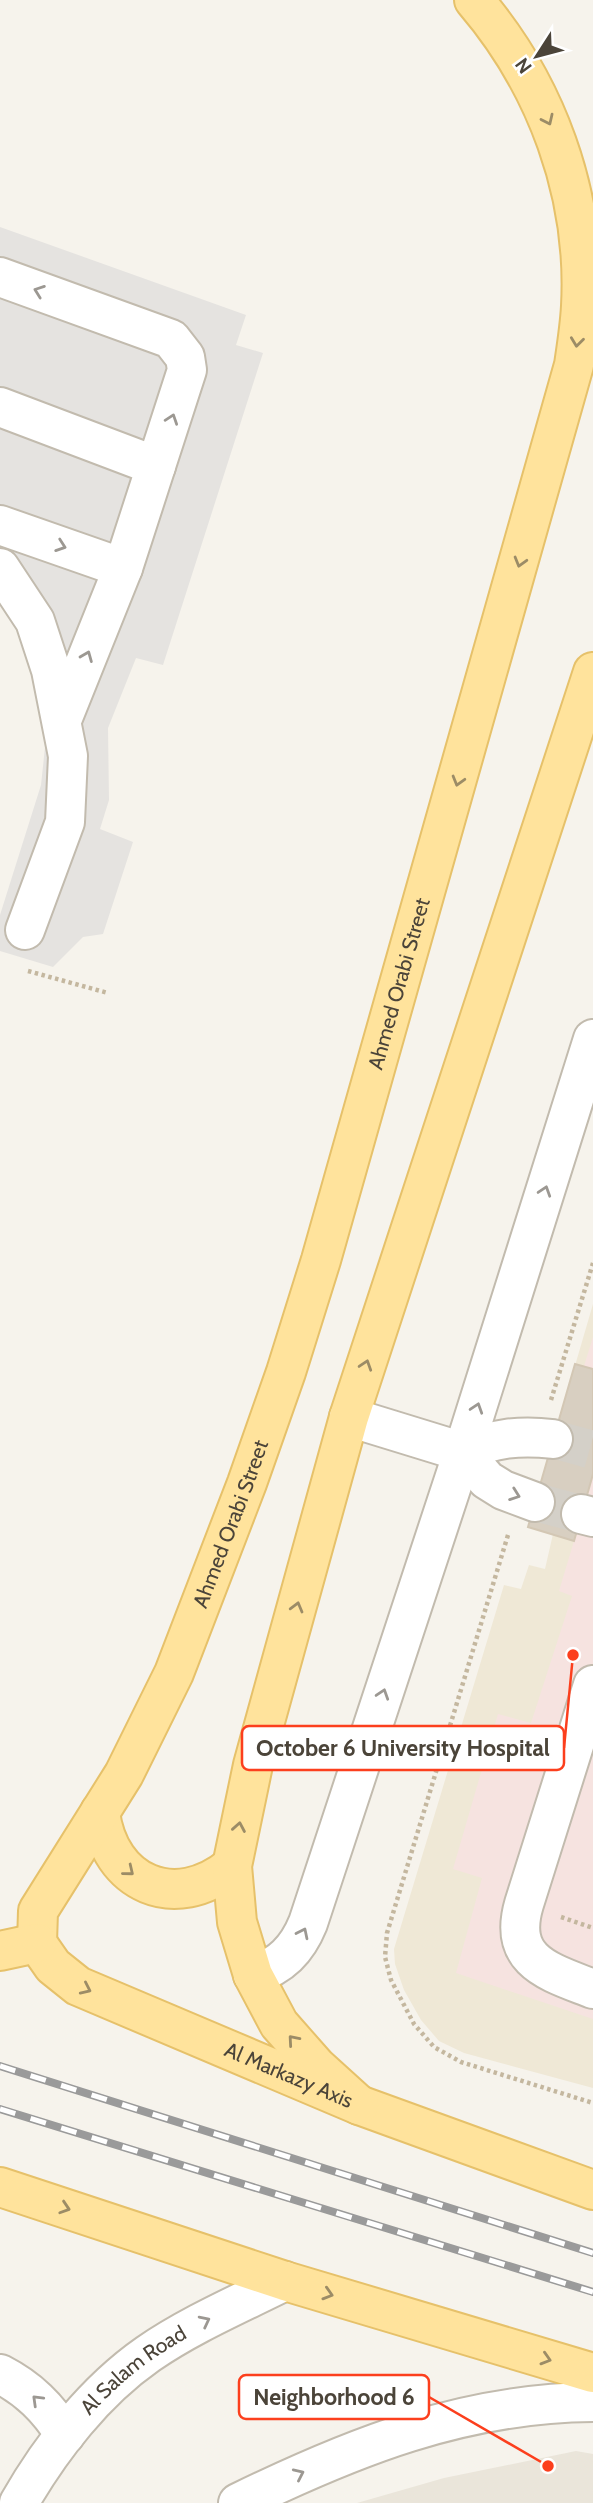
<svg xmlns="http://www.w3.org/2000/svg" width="593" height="2503" font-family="Cabin,sans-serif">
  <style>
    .residential { fill: #eae5da }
    .education { fill: #efe8d6 }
    .medical { fill: #f6e3e0 }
    .parking { fill: #e5e3e0 }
    .building { fill: #d8cfc1; stroke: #d3c7b4; stroke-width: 2 }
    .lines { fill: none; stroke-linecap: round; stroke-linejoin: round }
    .minor-tunnel { stroke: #d4d0c8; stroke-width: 38; stroke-dasharray: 38 19; stroke-linecap: butt }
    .minor-casing { stroke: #c2bbae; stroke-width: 42 }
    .major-casing { stroke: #e6c16a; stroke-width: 42 }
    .path { stroke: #c4b79f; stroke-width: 4.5; stroke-dasharray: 3.5 3.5; stroke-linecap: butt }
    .minor { stroke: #fff; stroke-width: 38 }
    .major { stroke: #ffe39c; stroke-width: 38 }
    .rail-casing { stroke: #9a9a9a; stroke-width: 8 }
    .rail { stroke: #fff; stroke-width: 5; stroke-dasharray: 16; stroke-linecap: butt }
    .oneway { stroke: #9c8c66 }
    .oneway2 { stroke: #9c9892 }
    .labels { text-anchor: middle; stroke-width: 5; stroke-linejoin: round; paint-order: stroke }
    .street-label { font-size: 21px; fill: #4b4439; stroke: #fff }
    .leader { fill: none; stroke: #fc3f1d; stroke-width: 2.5 }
    .callout-dot { fill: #fc3f1d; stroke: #fff; stroke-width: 2.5 }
    .callout { fill: #fff; stroke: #fc3f1d; stroke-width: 2.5 }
    .callout-label { font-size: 23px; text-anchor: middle; font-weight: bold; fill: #4b4439 }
  </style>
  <rect width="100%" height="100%" fill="#f6f3ec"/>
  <!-- residential -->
  <polygon class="residential" points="576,2451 593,2454 593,2503 357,2503 444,2478"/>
  <!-- education -->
  <polygon class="education" points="593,1304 593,2088 464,2053 439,2041 421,2020 404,1990 395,1964 394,1949 504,1585 521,1589 529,1565 545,1569 553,1534 528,1527"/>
  <!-- medical -->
  <polygon class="medical" points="593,1337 593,2019 456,1973 482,1878 453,1869 498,1714 531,1723 572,1596 559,1591 574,1541 528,1527 575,1364 584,1366"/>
  <!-- parking -->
  <polygon class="parking" points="0,227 246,315 236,345 263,353 163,665 136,658 108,728 109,800 100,829 133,842 103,934 83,937 53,967 0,951 0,915 41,785 51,691 0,579"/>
  <!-- building -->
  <polygon class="building" points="575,1364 593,1369 593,1474 574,1541 528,1527"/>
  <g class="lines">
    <!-- minor-tunnel -->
    <g class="minor-tunnel">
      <polyline points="553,1439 593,1450"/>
      <polyline points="535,1502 581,1514"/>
    </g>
    <defs>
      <g id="minor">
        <polyline points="0,277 171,339 185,357 187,370 123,568 62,720"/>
        <polyline points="0,407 156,466"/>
        <polyline points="0,525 123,568"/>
        <polyline points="0,568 35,621 51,670 68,756 65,822 25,930"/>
        <polyline points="349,1417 463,1452 487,1480 503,1490 535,1502"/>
        <path d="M 463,1452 C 493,1438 520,1435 553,1439"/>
        <polyline points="581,1514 593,1517"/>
        <path d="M 593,1685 L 524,1904 C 507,1962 550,1972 593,1989"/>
        <path d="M 253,1975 C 281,1966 297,1950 308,1923 L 463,1452 L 593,1039"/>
        <path d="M 0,2374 C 29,2389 48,2408 65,2435"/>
        <path id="s1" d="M 19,2503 C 51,2447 95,2391 148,2354 C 190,2325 239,2304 285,2281"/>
        <path d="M 238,2503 C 353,2447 463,2403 593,2402"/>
      </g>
      <g id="major">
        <path d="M 100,1812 C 109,1884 175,1913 232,1866"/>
        <path id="s2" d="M 37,1943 L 38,1911 L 124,1774 L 174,1673 L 247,1483 L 286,1372 L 321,1260 L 574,365 C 577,345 580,326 581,306 C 587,194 546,84 474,0"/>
        <path id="s3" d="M 37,1943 L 53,1966 L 78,1986 L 359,2105 L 593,2190"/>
        <polyline points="0,1951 37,1943"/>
        <polyline points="359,2105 316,2066 279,2024 253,1975 237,1922 232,1866 253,1765 349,1417 593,672"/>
        <polyline points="0,2187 285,2281 593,2373"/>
      </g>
    </defs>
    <!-- minor casing -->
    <use href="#minor" class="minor-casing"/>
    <!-- major casing -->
    <use href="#major" class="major-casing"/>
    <!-- path -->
    <g class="path">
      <polyline points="28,971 108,993"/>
      <polyline points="551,1400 593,1263"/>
      <polyline points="508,1535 387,1933 385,1957 391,1980 414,2024 434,2047 461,2062 593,2103"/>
      <polyline points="561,1917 593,1928"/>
    </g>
    <!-- minor -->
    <use href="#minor" class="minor"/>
    <!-- major -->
    <use href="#major" class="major"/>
    <defs>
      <g id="rail">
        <polyline points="0,2066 593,2253"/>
        <polyline points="0,2109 593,2292"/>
      </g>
    </defs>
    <!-- rail casing -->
    <use href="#rail" class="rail-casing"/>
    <!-- rail -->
    <use href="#rail" class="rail"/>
  </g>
  <!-- one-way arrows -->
  <defs><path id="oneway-chevron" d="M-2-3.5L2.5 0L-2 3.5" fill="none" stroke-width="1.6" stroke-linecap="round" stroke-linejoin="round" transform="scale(1.75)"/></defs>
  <g class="oneway">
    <use href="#oneway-chevron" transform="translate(548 120) rotate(65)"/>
    <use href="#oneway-chevron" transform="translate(577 342) rotate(97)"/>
    <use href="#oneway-chevron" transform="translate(520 562) rotate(106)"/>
    <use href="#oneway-chevron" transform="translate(458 781) rotate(106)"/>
    <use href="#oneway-chevron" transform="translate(366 1365) rotate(-72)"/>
    <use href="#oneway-chevron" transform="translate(297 1607) rotate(-75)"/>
    <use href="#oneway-chevron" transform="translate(239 1827) rotate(-80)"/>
    <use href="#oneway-chevron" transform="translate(129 1871) rotate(39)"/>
    <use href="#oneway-chevron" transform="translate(86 1989) rotate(25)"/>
    <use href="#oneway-chevron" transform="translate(293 2040) rotate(-131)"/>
    <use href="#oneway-chevron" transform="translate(65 2208) rotate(18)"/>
    <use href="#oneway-chevron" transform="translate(328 2294) rotate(17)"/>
    <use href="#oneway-chevron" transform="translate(546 2359) rotate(17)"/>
  </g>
  <g class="oneway2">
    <use href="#oneway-chevron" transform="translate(39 291) rotate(-160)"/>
    <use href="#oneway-chevron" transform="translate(172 419) rotate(-71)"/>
    <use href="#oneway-chevron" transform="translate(61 546) rotate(19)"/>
    <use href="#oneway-chevron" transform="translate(87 656) rotate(-68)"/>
    <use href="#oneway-chevron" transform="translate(545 1191) rotate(-72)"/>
    <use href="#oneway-chevron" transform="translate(477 1408) rotate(-72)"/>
    <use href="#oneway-chevron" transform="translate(515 1495) rotate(20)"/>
    <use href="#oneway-chevron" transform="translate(383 1694) rotate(-72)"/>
    <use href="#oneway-chevron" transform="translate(303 1933) rotate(-64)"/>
    <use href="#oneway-chevron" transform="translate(205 2321) rotate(-27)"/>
    <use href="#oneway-chevron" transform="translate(37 2400) rotate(-136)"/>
    <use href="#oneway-chevron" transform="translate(299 2474) rotate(-25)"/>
  </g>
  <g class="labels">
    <!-- street labels -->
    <g class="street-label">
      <text dy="7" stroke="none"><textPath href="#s2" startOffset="1032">Ahmed Orabi Street</textPath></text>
      <text dy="7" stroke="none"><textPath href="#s2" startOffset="466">Ahmed Orabi Street</textPath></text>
      <text dy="7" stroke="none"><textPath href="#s3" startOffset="289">Al Markazy Axis</textPath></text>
      <text dy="7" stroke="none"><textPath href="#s1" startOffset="177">Al Salam Road</textPath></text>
    </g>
  </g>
  <!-- callouts -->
  <path class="leader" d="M573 1655L564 1748M548 2466L429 2397"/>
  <g class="callout-dot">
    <circle cx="573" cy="1655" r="7"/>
    <circle cx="548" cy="2466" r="7"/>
  </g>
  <g class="callout">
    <rect x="242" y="1726" width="322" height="44" rx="7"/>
    <rect x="239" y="2375" width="190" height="44" rx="7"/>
  </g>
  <g class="callout-label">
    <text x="403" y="1756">October 6 University Hospital</text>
    <text x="334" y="2405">Neighborhood 6</text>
  </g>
  <!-- north arrow -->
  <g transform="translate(537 56) rotate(234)" stroke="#ffffff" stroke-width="5" paint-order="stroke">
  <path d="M0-5L12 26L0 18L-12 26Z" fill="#4b4439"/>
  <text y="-10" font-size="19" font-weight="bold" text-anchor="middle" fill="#4b4439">N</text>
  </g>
</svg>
